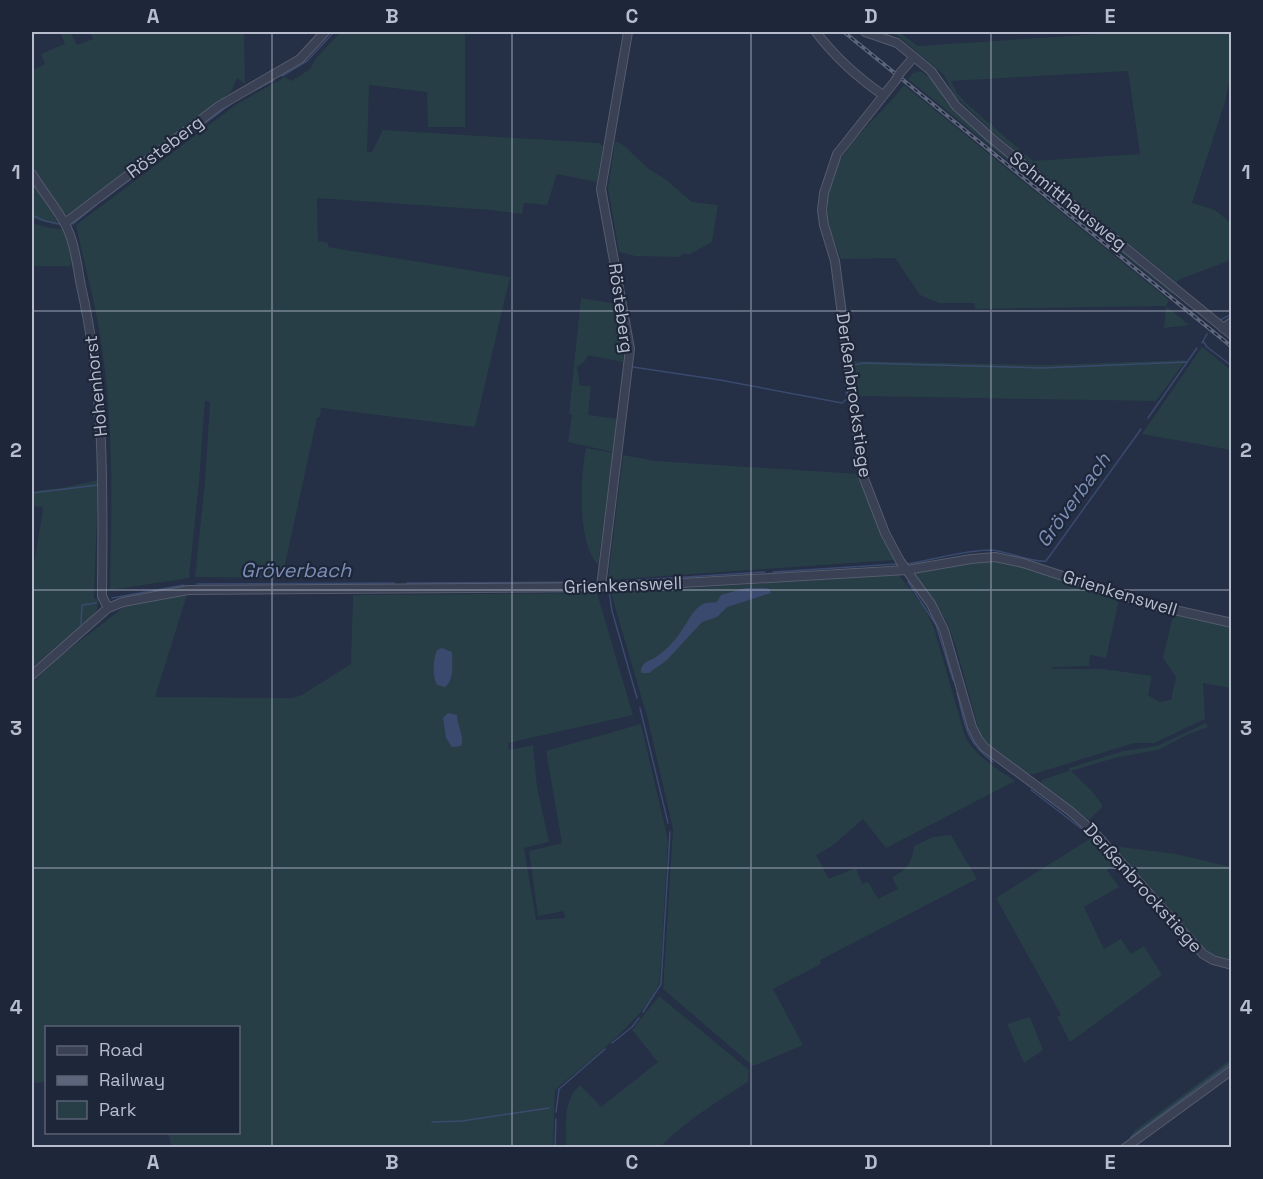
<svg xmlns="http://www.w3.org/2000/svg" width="1263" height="1179" font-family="'Space Grotesk',sans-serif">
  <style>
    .green { fill: #273e46; fill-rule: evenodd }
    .water { fill: #3a4a6e }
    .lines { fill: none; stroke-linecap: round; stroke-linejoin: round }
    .stream { stroke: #3a4a6e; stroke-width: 1.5 }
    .minor-casing { stroke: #555c6e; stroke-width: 10 }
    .minor { stroke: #3a4154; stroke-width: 8 }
    .rail-casing { stroke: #5c657b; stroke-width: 4 }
    .rail { stroke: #1e2639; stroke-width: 1.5; stroke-dasharray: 4.5; stroke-linecap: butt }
    .minor-bridge-casing { stroke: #555c6e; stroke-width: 10; stroke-linecap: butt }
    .minor-bridge { stroke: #3a4154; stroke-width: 8 }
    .grid { fill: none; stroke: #b7bdcd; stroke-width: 1.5; stroke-opacity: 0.55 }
    .labels { text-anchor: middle; stroke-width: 4.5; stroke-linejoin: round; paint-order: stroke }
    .street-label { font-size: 18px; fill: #b7bdcd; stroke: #1e2639 }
    .water-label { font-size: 20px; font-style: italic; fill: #7c8eb6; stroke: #1e2639 }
    .neatline { fill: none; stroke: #b7bdcd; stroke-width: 2 }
    .grid-label { font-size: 20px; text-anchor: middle; font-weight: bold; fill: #b7bdcd }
  </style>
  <rect width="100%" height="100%" fill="#252f45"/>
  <!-- green -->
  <g class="green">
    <polygon points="66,32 70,32 77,45 93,39 90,32 244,32 245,84 237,78 231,92 68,214 63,213 32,165 32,70 45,64 41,54 65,44 61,34"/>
    <path d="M 341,32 L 465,32 L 465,127 L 428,127 L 427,92 L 369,85 L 367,152 L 372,152 L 383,130 L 599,143 L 603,146 L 597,182 L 557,174 L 547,205 L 524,203 L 522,214 L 491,210 L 317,198 L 318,241 L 328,243 L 328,247 L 510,277 L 475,427 L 321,408 L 320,417 L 317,418 L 282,578 L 195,577 L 205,482 L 210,402 L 205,401 L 199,481 L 189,578 L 110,590 C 112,503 114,415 99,329 C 93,294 83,260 76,225 L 237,104 L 285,77 L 291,81 L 309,70 L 316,58 Z"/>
    <path d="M 879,32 L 899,32 L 918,46 L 1115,33 L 1118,32 L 1231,32 L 1231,74 L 1225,102 L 1192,203 L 1215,210 L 1231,223 L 1231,260 L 1178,280 L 1177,283 L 996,135 L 954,95 L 944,75 L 897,35 ZM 1128,71 L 1140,154 L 1033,161 L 966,103 L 957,93 L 951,81 Z"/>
    <polygon points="920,71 935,81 945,101 992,144 1173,292 1172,294 908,79 913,73"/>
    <path d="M 904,85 L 1169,300 L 1166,306 L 1189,325 L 1164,328 L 1166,306 L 975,309 L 974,303 L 939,303 L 920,295 L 895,258 L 841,259 C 837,247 831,235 829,223 C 817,160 871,128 904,85 Z"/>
    <polygon points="615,141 623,145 649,169 665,179 692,202 718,205 712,242 690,254 681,254 681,257 635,256 619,252 608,188"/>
    <polygon points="32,181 52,211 58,225 32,219"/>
    <polygon points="32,223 50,228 64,229 72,258 71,266 32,266"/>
    <polygon points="581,298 618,304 624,347 623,362 588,355 585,361 577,367 580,386 591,386 588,415 618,419 613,452 568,442 572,415 569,414"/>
    <polygon points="1202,347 1231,370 1231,450 1142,434"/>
    <polygon points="1186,360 1156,401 859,396 854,361 1046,365"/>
    <path d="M 586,448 L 613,453 L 598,565 C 577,543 580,477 586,448 Z"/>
    <polygon points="623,455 656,461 859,474 894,560 608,580"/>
    <polygon points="98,480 94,599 98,599 97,610 91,618 32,667 32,575 43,510 42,507 32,506 32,491 62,488"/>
    <polygon points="996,559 1038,570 1047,576 1119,600 1106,658 1090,655 1089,666 1055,667 1050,669 1104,669 1152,676 1148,695 1159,702 1171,700 1176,677 1163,658 1173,615 1231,628 1231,688 1203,683 1205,719 1154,743 1134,743 1034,774 1028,774 988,744 980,734 956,647 947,622 916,574 920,571"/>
    <path d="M 899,575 L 923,606 L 934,628 L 965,736 C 976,757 996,768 1015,781 L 886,848 L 863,819 L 832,846 L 816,855 L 829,879 L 856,868 L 862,884 L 868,882 L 878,899 L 898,889 L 892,877 C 907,870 912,862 914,846 L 933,837 L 951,835 L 977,879 L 820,960 L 821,964 L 773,989 L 803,1045 L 753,1066 L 663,989 L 673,829 L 648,720 L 611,593 Z"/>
    <path d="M 597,593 L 633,715 L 508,743 L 509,750 L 533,745 L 537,787 L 549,842 L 524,848 L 536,920 L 565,918 L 564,911 L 538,916 L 529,851 L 562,843 L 546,751 L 641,724 L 668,840 L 660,978 C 655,1012 582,1066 555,1090 L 553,1147 L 171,1147 L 168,1133 L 238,1132 L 238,1028 L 46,1028 L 46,1082 L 32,1083 L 32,683 L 63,654 L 124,607 L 187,595 L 155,697 L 292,698 L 302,695 L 351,664 L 353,595 Z"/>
    <polygon points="1206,723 1208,727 1187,735 1158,750 1118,757 1071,771 1091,790 1103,806 1089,820 1041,784 1042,780 1069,771 1069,768 1123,751 1157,746"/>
    <polygon points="1091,838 1098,842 1117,863 1107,870 1119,887 1084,907 1104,949 1121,939 1131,954 1144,946 1162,975 1070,1042 1057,1017 1061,1015 996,898"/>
    <polygon points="1114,846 1176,854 1231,867 1231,960 1211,954 1201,945"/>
    <path d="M 659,996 L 749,1070 L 748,1082 C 716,1102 686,1121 660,1147 L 566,1147 C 567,1125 562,1101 580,1085 L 601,1107 L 658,1062 L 632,1030 Z"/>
    <polygon points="1030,1017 1043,1050 1024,1063 1007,1024"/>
    <polygon points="1231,1059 1231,1066 1137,1136 1129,1139 1134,1131"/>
  </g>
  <!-- water -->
  <g class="water">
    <path d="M 746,588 L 766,588 L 769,589 L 771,593 L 727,607 L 717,617 L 702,622 L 667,660 L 649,673 L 641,673 C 641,662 648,662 656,657 C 666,650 675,641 682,630 C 688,622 693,609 703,604 C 707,602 712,603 717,602 L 721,595 Z"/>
    <path d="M 442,648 L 452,652 C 452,663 455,679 445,687 L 437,685 C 432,676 433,660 437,650 Z"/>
    <path d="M 448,713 L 457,715 C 457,726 465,736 461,746 L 452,747 L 446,738 L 443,718 Z"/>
  </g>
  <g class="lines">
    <!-- stream -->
    <g class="stream">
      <polyline points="282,76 307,61 334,32"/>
      <polyline points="249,93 274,80"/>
      <polyline points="103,200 232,103"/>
      <polyline points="32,215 45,221 59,224"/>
      <polyline points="73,224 96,205"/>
      <polyline points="1220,320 1232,314"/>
      <polyline points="1203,341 1207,347 1232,366"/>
      <polyline points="1202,343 1207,334"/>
      <polyline points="854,365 863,363 1042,368 1187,362"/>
      <polyline points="633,367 720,380 842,403 847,399 844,372 845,368"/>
      <polyline points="1148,418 1197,348"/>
      <polyline points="32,493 98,485"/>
      <path d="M 907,564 C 934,560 963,550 991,550 C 1008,551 1032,563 1046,561 L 1141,429"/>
      <polyline points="773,572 897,564"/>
      <polyline points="607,582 765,572"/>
      <polyline points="908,582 936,625 953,680"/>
      <polyline points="407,583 593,582"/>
      <polyline points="197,584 394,583"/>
      <polyline points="98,585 99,528"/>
      <polyline points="609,591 612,611 637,698"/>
      <polyline points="112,598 184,585"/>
      <polyline points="81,624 82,605 96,603"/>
      <path d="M 957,693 C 966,726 964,740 993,762"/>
      <polyline points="640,708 668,823"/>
      <polyline points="1031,790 1095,839"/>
      <polyline points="643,1012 661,984 670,832"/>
      <polyline points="612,1043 632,1027 639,1018"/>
      <polyline points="556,1112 559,1089 605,1049"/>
      <polyline points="432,1122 462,1121 549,1108"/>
      <polyline points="1131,1137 1232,1062"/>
      <polyline points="555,1148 556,1119"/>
    </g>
    <defs>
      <g id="minor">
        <path d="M 816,32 C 835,57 857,77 883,95"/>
        <polyline points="865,32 897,43 931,71 956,106 991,138 1232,335"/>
        <polyline points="900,73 914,57"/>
        <polyline points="895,81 837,154 824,193 822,210 824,225 835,261 863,476 885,533 900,561 931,604 944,630 972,727 978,739 984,747 1070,811 1095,833 1203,954 1213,960 1232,965"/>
        <path d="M 32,174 C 42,191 56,207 65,224 C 75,242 77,266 81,286 C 105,392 103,489 102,596 L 108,608"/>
        <polyline points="65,223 219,106 300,59 325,32"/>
        <polyline points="1223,328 1232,322"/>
        <polyline points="601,587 630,349 601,189 628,32"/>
        <polyline points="32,675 108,608 123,602 188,590 613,587 907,570 971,559 995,557 1023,563 1148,604 1232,623"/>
        <polyline points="1125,1148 1232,1070"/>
      </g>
    </defs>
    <!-- minor casing -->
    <use href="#minor" class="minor-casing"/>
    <!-- minor -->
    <use href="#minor" class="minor"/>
    <defs>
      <polyline id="rail" points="844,32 1232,347"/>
    </defs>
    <!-- rail casing -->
    <use href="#rail" class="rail-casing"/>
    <!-- rail -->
    <use href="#rail" class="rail"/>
    <defs>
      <polyline id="minor-bridge" points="895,81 900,73"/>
    </defs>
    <!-- minor-bridge casing -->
    <use href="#minor-bridge" class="minor-bridge-casing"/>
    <!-- minor-bridge -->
    <use href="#minor-bridge" class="minor-bridge"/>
  </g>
  <!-- grid -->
  <path class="grid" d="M 272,32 L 272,1148M 512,32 L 512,1148M 751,32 L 751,1148M 991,32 L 991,1148M 32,311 L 1232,311M 32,590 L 1232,590M 32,868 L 1232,868"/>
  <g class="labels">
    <!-- street labels -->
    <g class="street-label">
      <text transform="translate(165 147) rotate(-37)" y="6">Rösteberg</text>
      <text transform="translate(1068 201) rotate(39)" y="6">Schmitthausweg</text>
      <text transform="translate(621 308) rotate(82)" y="6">Rösteberg</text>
      <text transform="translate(96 386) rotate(-96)" y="6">Hohenhorst</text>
      <text transform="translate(854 395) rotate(82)" y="6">Derßenbrockstiege</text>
      <text transform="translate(623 585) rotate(-2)" y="6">Grienkenswell</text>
      <text transform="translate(1120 593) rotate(17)" y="6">Grienkenswell</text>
      <text transform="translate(1143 888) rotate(48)" y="6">Derßenbrockstiege</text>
    </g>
    <!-- water labels -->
    <g class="water-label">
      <text transform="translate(1073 500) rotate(-54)" y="7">Gröverbach</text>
      <text x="296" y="577">Gröverbach</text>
    </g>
  </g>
  <!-- border -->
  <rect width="1263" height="1179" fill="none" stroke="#1e2639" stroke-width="66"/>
  <!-- legend -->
  <rect x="45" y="1026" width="195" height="108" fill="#1e2639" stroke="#5b6274" stroke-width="1.5"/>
  <rect x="57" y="1046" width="30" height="9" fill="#3a4154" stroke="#5b6274" stroke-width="1.5"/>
  <text x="99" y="1056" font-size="18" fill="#b7bdcd">Road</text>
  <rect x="57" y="1076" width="30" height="9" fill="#5c657b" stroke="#5b6274" stroke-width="1.5"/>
  <text x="99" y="1086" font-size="18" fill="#b7bdcd">Railway</text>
  <rect x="57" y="1101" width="30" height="18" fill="#273e46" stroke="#5b6274" stroke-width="1.5"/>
  <text x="99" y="1116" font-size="18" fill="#b7bdcd">Park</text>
  <rect x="33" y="33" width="1197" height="1113" class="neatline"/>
  <g class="grid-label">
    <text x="153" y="23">A</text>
    <text x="392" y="23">B</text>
    <text x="632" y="23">C</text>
    <text x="871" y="23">D</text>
    <text x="1110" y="23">E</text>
    <text x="16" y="179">1</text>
    <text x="1246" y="179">1</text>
    <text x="16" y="457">2</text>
    <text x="1246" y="457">2</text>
    <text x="16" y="735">3</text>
    <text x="1246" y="735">3</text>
    <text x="16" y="1014">4</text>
    <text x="1246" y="1014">4</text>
    <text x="153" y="1169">A</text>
    <text x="392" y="1169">B</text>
    <text x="632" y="1169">C</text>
    <text x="871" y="1169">D</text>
    <text x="1110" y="1169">E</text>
  </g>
</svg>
